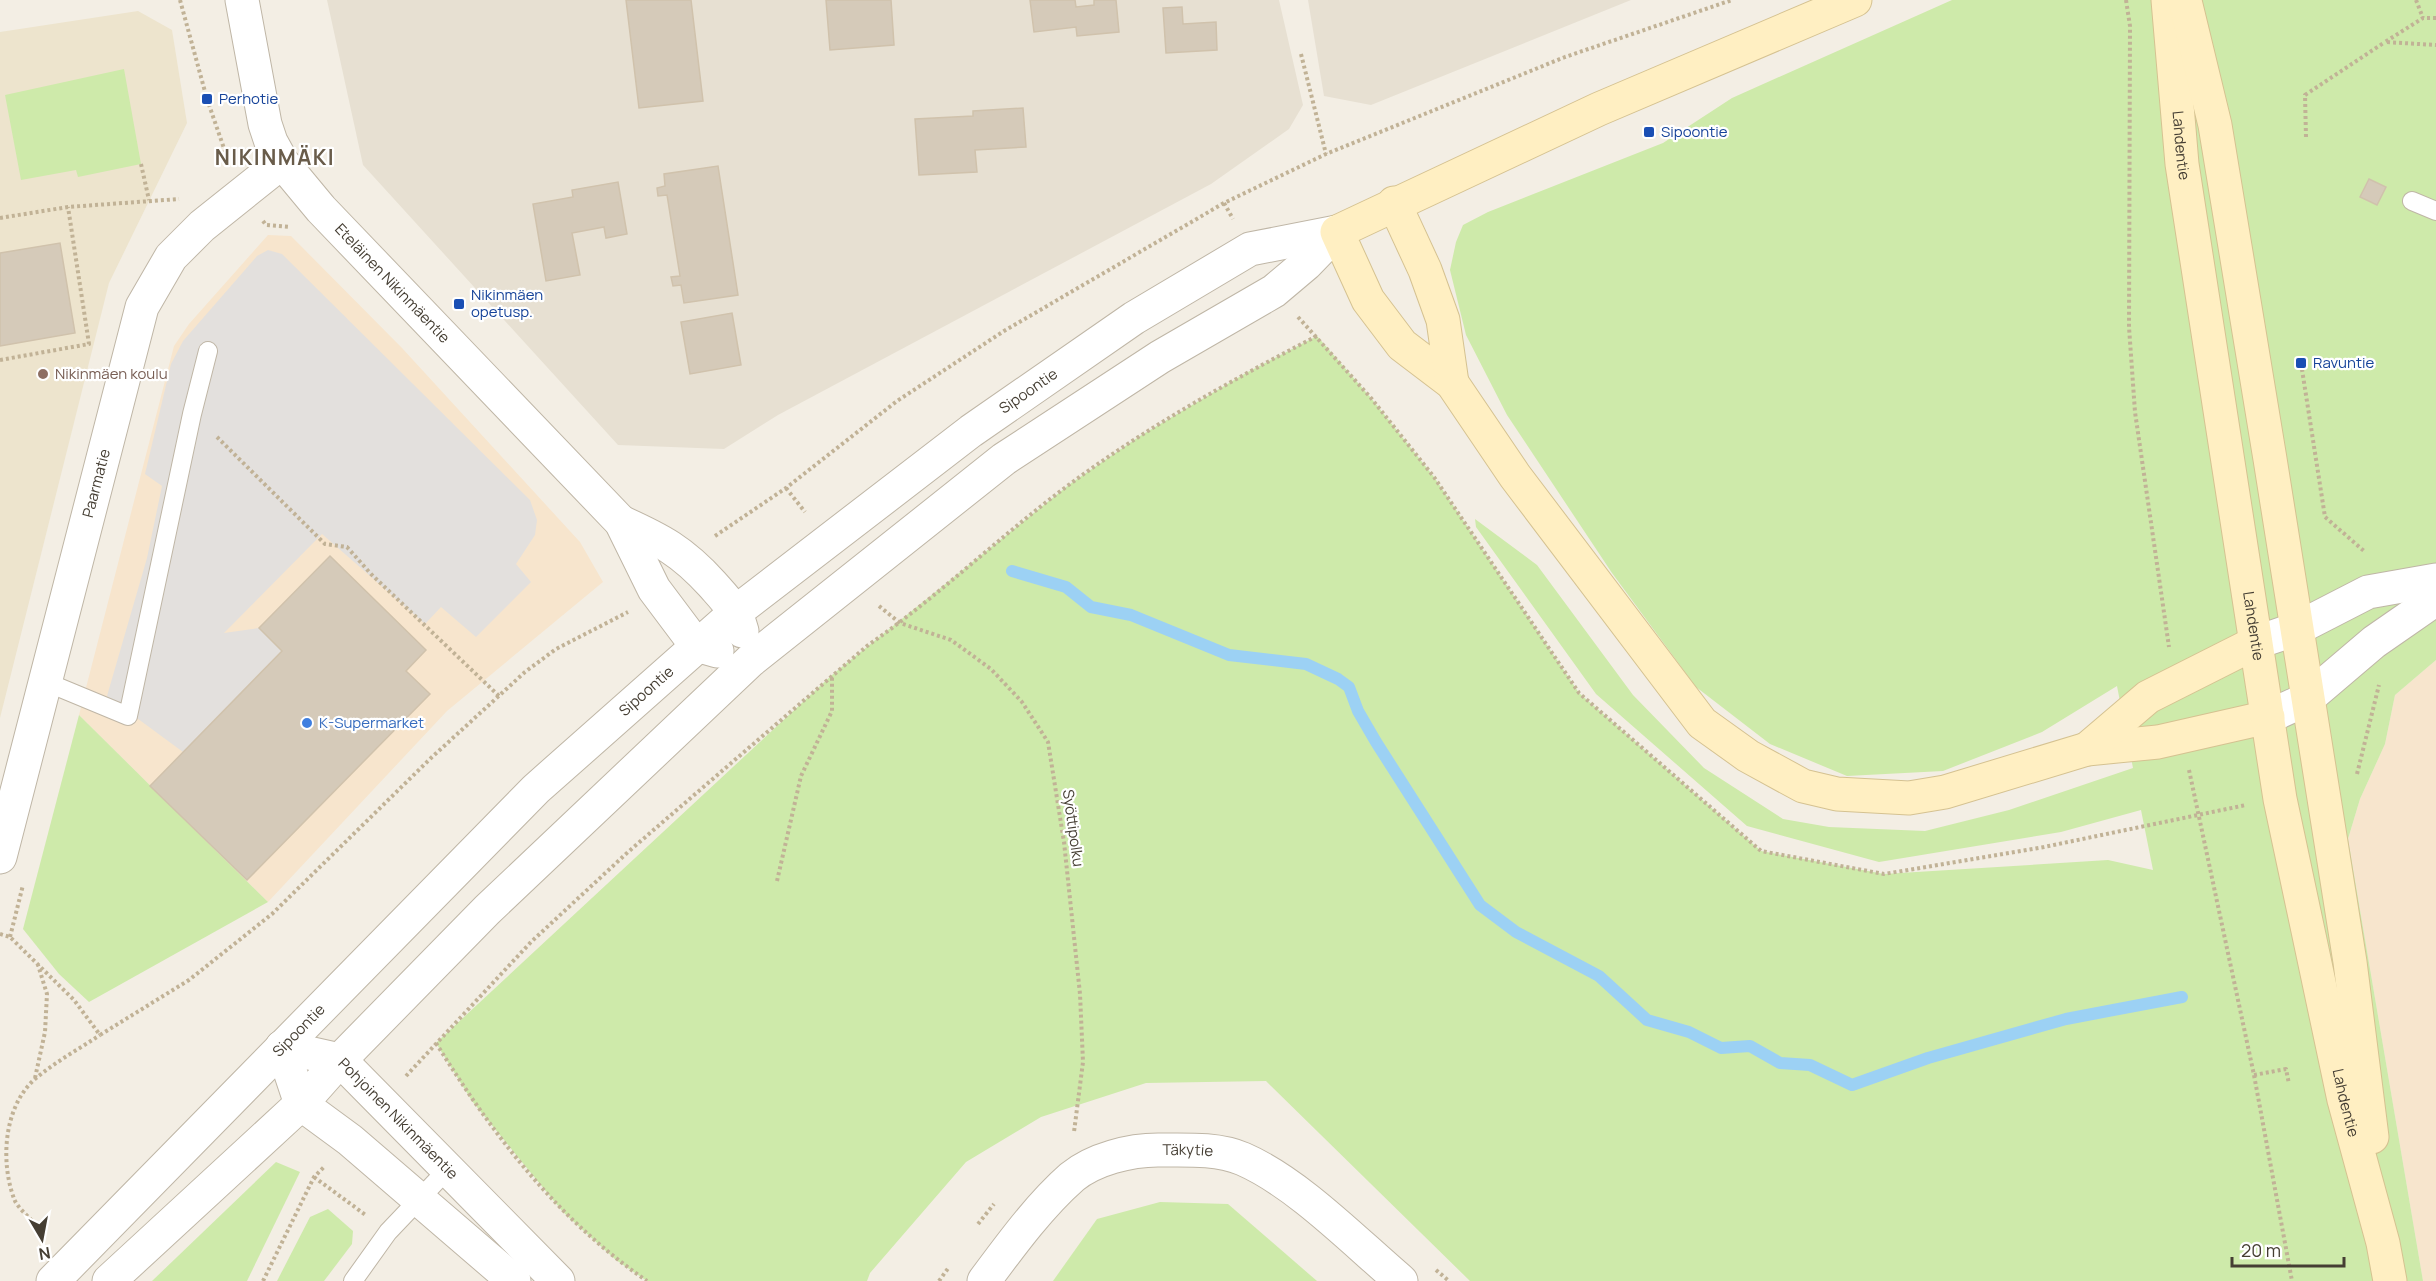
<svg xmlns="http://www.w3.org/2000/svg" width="2436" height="1281" font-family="Manrope,sans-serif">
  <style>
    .residential { fill: #e7e0d2 }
    .commercial { fill: #f7e5cd }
    .education { fill: #ede4cd }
    .green { fill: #ceeaaa }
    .parking { fill: #e3e0dd }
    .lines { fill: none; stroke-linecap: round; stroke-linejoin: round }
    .stream { stroke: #9cd1f4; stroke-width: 12 }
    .building { fill: #d5cab9; stroke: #d0c2ac; stroke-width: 1.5 }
    .service-casing { stroke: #bfb6a6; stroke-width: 20 }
    .minor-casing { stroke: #bfb6a6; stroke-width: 35 }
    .tertiary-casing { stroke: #bfb6a6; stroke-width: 35 }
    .secondary-casing { stroke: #d5c291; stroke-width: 35 }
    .path { stroke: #c1b296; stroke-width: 4; stroke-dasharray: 3 3; stroke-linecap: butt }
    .service { stroke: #fff; stroke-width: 18 }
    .minor { stroke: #fff; stroke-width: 33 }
    .tertiary { stroke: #fff; stroke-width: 33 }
    .secondary { stroke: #ffefc2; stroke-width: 33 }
    .transit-dot { fill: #1a4fb4; stroke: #fff; stroke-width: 2 }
    .education-dot { fill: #8d6e63; stroke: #fff; stroke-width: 2 }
    .shop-dot { fill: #3f7fe0; stroke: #fff; stroke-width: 2 }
    .labels { text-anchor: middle; stroke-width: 4.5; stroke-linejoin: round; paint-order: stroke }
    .transit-label { font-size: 15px; fill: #164399; stroke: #fff; text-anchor: start }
    .street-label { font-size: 15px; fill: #453e33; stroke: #fff }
    .education-label { font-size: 15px; fill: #785e54; stroke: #fff; text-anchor: start }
    .shop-label { font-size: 15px; fill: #366cbe; stroke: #fff; text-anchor: start }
    .district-label { font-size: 21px; font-weight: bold; letter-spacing: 1.5px; fill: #695c4a; stroke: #fff }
  </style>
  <rect width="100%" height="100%" fill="#f3eee4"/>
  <!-- residential -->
  <g class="residential">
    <polygon points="327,0 1279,0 1303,105 1289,129 1211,184 778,415 724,449 618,445 363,165"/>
    <polygon points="1308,0 1631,0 1371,105 1324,96"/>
  </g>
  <!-- commercial -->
  <g class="commercial">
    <polygon points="268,235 291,236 402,348 580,542 603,582 447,711 268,902 79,715 174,346 189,324"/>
    <polygon points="2436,660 2436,1281 2423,1281 2348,839 2360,799 2385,744 2395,695"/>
  </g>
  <!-- education -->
  <polygon class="education" points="138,11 172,30 187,123 109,283 0,718 0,32"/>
  <!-- green -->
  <g class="green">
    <polygon points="1952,0 2436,0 2436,660 2395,695 2385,744 2360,799 2348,839 2423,1281 1470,1281 1266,1081 1146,1083 1041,1117 966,1162 870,1273 867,1281 647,1281 616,1260 563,1212 472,1101 436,1043 832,675 1070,484 1140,436 1246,373 1317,336 1371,398 1434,477 1579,693 1761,851 1884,874 2108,860 2153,870 2141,810 2061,832 1879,862 1747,826 1596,694 1476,527 1475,519 1537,565 1633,695 1704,768 1783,819 1829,827 1925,831 2009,810 2133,768 2117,686 2042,732 1943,771 1847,776 1770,744 1696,687 1612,573 1507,415 1466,335 1450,270 1456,242 1463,225 1488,212 1663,143 1732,98"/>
    <polygon points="124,69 141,164 78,177 76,170 21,180 5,95"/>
    <polygon points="79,715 268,902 89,1002 59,974 23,929"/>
    <polygon points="276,1162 300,1172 247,1281 152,1281"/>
    <polygon points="1160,1202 1228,1204 1317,1281 1053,1281 1097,1219"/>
    <polygon points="328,1209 353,1231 352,1244 324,1281 277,1281 310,1217"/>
  </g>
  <!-- parking -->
  <polygon class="parking" points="268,250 282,254 530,500 537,520 535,535 516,564 531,582 476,637 441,607 425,624 322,534 224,633 259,628 282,651 183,752 107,696 147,558 162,486 145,474 171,364 183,341 257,256"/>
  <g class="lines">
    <!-- stream -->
    <polyline class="stream" points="1012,571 1066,587 1091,607 1131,615 1229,655 1306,664 1338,679 1349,687 1358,711 1376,742 1480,905 1516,932 1599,976 1647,1020 1689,1032 1721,1048 1750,1046 1780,1063 1810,1065 1852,1085 1928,1058 2066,1019 2182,997"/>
  </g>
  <!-- building -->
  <g class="building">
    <polygon points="626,0 691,0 703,101 639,108"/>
    <polygon points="826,0 891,0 894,45 830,50"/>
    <polygon points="1030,0 1075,0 1076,7 1094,5 1094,0 1116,0 1119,32 1077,36 1076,27 1034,32"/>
    <polygon points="1182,7 1183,24 1216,22 1217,50 1166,53 1163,8"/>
    <polygon points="1023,108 1026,147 975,150 977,172 919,175 915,119 973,116 973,111"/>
    <polygon points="718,166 738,295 684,303 681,285 673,286 671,277 680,276 667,195 658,196 657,188 665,186 664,174"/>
    <polygon points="2369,179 2386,187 2377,205 2360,197"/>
    <polygon points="618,182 627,234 606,238 604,227 572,233 580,275 546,281 533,204 573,197 572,190"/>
    <polygon points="60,243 75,333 0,346 0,253"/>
    <polygon points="732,313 741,365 690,374 681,322"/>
    <polygon points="330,556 426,650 406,671 430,694 247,880 150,786 282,651 259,628"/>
  </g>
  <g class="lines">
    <defs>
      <g id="service">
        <polyline points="2412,201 2436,211"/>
        <polyline points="46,682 128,716 192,414 208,351"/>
        <polyline points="353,1281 388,1232 447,1170"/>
      </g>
      <g id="minor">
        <polyline points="2255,643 2296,629 2368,592 2436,580"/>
        <polyline points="2268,717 2307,699 2374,642 2436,599"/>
        <path id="s1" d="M 0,857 L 142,307 L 171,257 L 202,226 L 282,162"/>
        <path id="s2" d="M 984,1281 C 1010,1246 1039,1206 1072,1177 C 1094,1159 1130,1150 1158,1150 C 1185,1150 1217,1148 1243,1159 C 1298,1183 1355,1242 1401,1281"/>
      </g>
      <g id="tertiary">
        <path id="s3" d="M 242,0 L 265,124 L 271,142 L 282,162 L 321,209 L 621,522 L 654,589 L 696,645 L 717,651"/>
        <path d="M 621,522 C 661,540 682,551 712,584 C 727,601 736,609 742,631"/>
        <path id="s4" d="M 282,1047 L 340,1060 L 558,1281"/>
        <polyline points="282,1047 301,1104 350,1140 514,1281"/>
        <path id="s5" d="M 53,1281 L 536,789 L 737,611 L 971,431 L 1134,318 L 1250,249 L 1337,232"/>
        <polyline points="109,1281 301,1104 340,1060 487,910 750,661 1004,459 1160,357 1274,291 1306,264 1337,232"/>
      </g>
      <g id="secondary">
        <polyline points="1855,0 1599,109 1337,232 1368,300 1402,345 1452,383 1515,476 1702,723 1748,756 1803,786 1837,794 1909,798 1945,792 2087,749 2158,742 2268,717"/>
        <path id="s6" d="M 2168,0 L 2182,164 L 2280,799 L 2344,1100 L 2383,1243 L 2390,1281"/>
        <polyline points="2185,1 2215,125 2270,459 2350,962 2372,1137"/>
        <polyline points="1394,203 1425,270 1443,320 1452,383"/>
        <polyline points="2087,749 2148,697 2255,643"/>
      </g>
    </defs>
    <!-- service casing -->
    <use href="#service" class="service-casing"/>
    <!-- minor casing -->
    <use href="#minor" class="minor-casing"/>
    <!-- tertiary casing -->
    <use href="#tertiary" class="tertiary-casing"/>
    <!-- secondary casing -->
    <use href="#secondary" class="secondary-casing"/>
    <!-- path -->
    <g class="path">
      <polyline points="180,0 207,99 228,160"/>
      <polyline points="2126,0 2130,26 2129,327 2135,412 2169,647"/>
      <polyline points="2416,0 2423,18"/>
      <polyline points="2436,18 2423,18 2385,42 2436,45"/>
      <polyline points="1301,54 1326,154"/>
      <polyline points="2306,137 2305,95 2385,42"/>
      <polyline points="141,164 149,200"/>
      <polyline points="1224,203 1233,219"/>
      <polyline points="0,218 68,207 179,199"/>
      <polyline points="263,221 266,225 290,227"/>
      <polyline points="1298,317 1371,398 1434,477 1579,693 1761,851 1884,874 2044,847 2246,805"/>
      <polyline points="0,360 89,344 68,207"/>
      <polyline points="2301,363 2325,517 2364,551"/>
      <polyline points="217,437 325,544 347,547 371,574 499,696"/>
      <polyline points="786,488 805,512"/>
      <polyline points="715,536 786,488 897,401 1004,331 1224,203 1326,154 1565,57 1732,0"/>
      <polyline points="879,606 900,623 951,640 991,669 1022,702 1048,742 1064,842 1080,994 1083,1062 1074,1132"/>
      <polyline points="2189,770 2254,1075 2292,1281"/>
      <polyline points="2357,774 2379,685"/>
      <polyline points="777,881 801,776 832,711 832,676"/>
      <polyline points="0,934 10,937 74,1000 100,1035 189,980 272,914 431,758 525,672 556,649 628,612"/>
      <polyline points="10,937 23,885"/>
      <path d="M 436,1043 C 493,1135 557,1219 647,1281"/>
      <polyline points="2254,1075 2286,1069 2289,1084"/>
      <path d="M 406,1076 L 531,942 L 628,852 L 867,646 C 939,596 1001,535 1070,484 C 1147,427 1232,380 1317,336"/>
      <polyline points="35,1078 45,1032 47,994 38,965"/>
      <polyline points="314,1177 367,1216"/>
      <polyline points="978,1224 994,1204"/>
      <path d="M 36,1225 C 29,1217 20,1210 15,1201 C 0,1164 3,1107 35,1079 C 55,1062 79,1049 100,1035"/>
      <polyline points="1436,1270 1449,1281"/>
      <polyline points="263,1281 314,1177 325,1166"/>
      <polyline points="939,1281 949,1267"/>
    </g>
    <!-- service -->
    <use href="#service" class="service"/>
    <!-- minor -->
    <use href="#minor" class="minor"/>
    <!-- tertiary -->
    <use href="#tertiary" class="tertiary"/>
    <!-- secondary -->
    <use href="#secondary" class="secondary"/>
  </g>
  <!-- markers -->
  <g class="transit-dot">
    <rect x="201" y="93" width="12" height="12" rx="3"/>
    <rect x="1643" y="126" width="12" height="12" rx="3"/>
    <rect x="453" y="298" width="12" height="12" rx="3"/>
    <rect x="2295" y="357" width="12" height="12" rx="3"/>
  </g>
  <circle class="education-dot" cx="43" cy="374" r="6"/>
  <circle class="shop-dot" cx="307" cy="723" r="6"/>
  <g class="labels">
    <!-- transit labels -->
    <g class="transit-label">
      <text x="219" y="104">Perhotie</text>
      <text x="1661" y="137">Sipoontie</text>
      <text x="471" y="300">Nikinmäen<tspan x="471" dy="17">opetusp.</tspan></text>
      <text x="2313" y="368">Ravuntie</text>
    </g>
    <!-- street labels -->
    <g class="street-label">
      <text dy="5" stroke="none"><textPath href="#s6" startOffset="146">Lahdentie</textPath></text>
      <text dy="5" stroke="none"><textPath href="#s3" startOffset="332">Eteläinen Nikinmäentie</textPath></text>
      <text dy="5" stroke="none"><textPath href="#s5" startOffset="1323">Sipoontie</textPath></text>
      <text dy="5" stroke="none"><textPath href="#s1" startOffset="386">Paarmatie</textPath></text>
      <text dy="5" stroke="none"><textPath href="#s6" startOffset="632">Lahdentie</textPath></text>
      <text dy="5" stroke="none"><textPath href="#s5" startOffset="837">Sipoontie</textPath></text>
      <text transform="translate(1073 828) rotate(82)" y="5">Syöttipolku</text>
      <text dy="5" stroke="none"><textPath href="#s5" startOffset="351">Sipoontie</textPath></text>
      <text dy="5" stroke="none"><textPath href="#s6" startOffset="1118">Lahdentie</textPath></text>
      <text dy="5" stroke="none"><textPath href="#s4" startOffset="142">Pohjoinen Nikinmäentie</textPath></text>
      <text dy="5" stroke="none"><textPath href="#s2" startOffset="258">Täkytie</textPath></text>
    </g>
    <!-- education labels -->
    <g class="education-label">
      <text x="55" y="379">Nikinmäen koulu</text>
    </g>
    <!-- shop labels -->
    <g class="shop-label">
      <text x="319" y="728">K-Supermarket</text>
    </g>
    <!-- district labels -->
    <g class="district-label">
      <text x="275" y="165">NIKINMÄKI</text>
    </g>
  </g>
  <!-- north arrow -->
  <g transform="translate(42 1239) rotate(170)" stroke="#ffffff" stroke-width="4.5" paint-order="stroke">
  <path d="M0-4.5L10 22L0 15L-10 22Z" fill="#453e33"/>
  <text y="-9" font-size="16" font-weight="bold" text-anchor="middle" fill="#453e33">N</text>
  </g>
  <!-- scale -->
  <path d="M2232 1257v9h112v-9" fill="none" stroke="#453e33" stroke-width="3"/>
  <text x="2241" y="1257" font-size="18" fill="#453e33" stroke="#ffffff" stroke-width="4.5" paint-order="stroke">20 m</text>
</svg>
